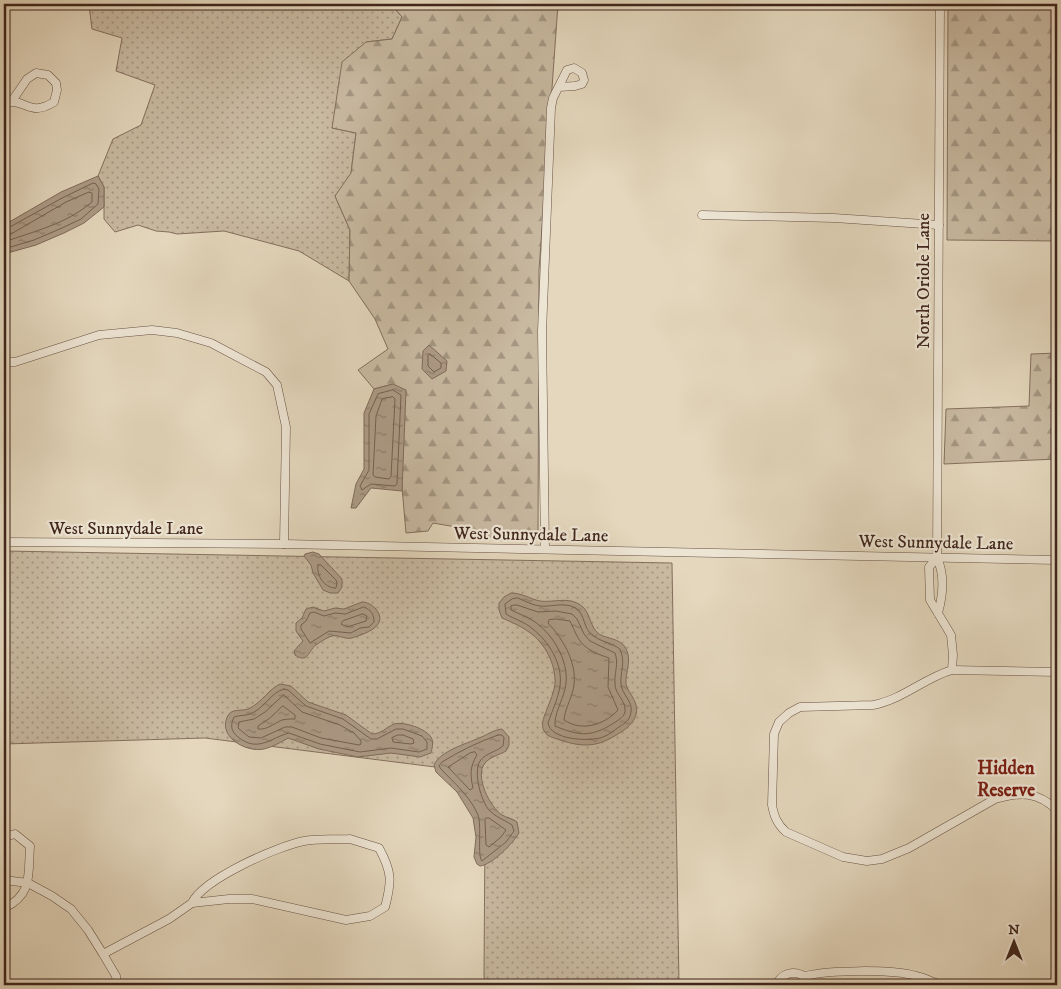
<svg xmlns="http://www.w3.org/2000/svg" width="1061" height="989" font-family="'IM FELL DW Pica',serif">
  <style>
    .grass { fill: url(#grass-dots); stroke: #846f5e }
    .forest { fill: url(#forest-firs); stroke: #846f5e }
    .water { fill: url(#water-ripples); stroke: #806b5b }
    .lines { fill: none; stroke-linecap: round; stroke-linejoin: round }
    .shore { stroke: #766050; stroke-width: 1 }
    .minor-casing { stroke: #685244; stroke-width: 9 }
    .minor { stroke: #ede5d4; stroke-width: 8 }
    .labels { text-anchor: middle; stroke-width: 4.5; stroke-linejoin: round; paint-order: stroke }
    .street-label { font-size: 18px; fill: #3f251b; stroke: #ede5d4 }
    .neighbourhood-label { font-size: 19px; font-weight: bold; fill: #7a1f14; stroke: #ede5d4 }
  </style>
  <defs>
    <pattern id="grass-dots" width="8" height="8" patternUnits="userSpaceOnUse" patternTransform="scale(1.25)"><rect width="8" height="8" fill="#c8b9a1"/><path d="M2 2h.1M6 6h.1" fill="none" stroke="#a49682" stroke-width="1.8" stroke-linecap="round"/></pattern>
    <pattern id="forest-firs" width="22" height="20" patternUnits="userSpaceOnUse" patternTransform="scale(1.25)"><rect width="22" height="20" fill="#c8b9a1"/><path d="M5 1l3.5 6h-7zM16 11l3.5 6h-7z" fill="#a49682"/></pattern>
    <pattern id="water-ripples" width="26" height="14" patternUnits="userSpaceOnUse" patternTransform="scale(1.25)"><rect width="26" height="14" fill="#ac9a86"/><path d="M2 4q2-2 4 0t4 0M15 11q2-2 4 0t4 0" fill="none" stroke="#8d7d6d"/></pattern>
  </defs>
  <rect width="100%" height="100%" fill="#e4d7bd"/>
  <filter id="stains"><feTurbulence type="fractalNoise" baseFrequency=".004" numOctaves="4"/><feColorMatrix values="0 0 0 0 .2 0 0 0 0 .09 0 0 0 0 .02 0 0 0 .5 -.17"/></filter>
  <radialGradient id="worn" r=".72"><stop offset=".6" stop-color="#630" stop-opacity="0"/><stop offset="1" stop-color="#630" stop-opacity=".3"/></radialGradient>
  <!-- grass -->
  <g class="grass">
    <polygon points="259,4 391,4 402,17 392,39 366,42 332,128 356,133 351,174 335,196 350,230 349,281 299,251 224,231 177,234 169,232 156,231 138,225 115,232 104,219 104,187 98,176 113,139 141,125 155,85 116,71 122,38 92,29 89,5 255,8"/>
    <polygon points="4,551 672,563 679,985 485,985 484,976 485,828 443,768 205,738 4,744"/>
  </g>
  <!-- forest -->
  <g class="forest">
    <polygon points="391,4 558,4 539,270 538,538 496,540 479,531 433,523 428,531 406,533 393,384 374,389 358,370 388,349 375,319 349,281 350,230 335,196 351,173 356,133 332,128 342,62 366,42 392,39 402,17"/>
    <polygon points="948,4 1057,4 1057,241 947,240"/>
    <polygon points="1057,353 1057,459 944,464 946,409 1029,406 1031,354"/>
  </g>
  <!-- water -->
  <g class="water">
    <polygon points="98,176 104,187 104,207 84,223 64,233 36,245 4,254 4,225 61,192"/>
    <polygon points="429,345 447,361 446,371 432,379 422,369 423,351"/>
    <polygon points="393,384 406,390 402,491 371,488 356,508 351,508 356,484 364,469 364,413 374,389"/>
    <polygon points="313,552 319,554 342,579 342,587 338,593 330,593 323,590 313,573 311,565 304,556 305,554"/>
    <path d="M 511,593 C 522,593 530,599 540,601 C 555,603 571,595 584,608 C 591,616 590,627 599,634 C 607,639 619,638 625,647 C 633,659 625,673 626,684 C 627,690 631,693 633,698 C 641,711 635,722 624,730 C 601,746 587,749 560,740 C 555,738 547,737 544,731 C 540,724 545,715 547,709 C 550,701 554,692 555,684 C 556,664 545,643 529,632 C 521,626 511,622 502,618 L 499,610 L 499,603 L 504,597 Z"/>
    <path d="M 362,602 C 367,602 372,605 375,608 C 391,626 364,634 352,638 C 344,640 337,633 329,637 C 325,639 320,642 316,645 C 308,651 308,664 295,655 L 294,651 L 303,641 L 296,631 L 296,623 L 302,618 L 306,609 L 313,607 L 324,611 L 335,608 L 344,609 Z"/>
    <path d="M 280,684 L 291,686 L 308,702 L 346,715 L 372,734 C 381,734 387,727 394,724 C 404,721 426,729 431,737 C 434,742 432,749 431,753 L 420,757 L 391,753 L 358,757 L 319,749 L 288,738 C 281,742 273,747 264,749 C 245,753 215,735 229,714 C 234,708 244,712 250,708 C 262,702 269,689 280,684 Z"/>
    <path d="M 502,729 L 509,737 L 509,745 L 506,751 C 499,755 490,757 485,763 C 474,776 490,807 502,815 C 507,818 512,818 517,822 L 519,833 C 513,843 492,865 480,866 L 477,864 L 474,857 L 476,837 L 473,818 L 457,792 L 436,772 L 434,765 C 440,751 466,744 479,738 C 487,735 493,730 502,729 Z"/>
  </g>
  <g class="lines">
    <!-- shore -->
    <g class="shore">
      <polyline points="4,229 8,228 64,197 93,183 96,184 99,189 98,204 81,219 62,228 34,240 4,249"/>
      <path d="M 4,235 L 11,234 L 66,202 L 89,192 L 92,193 L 92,202 C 66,224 35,231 4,242"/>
      <polygon points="430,354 441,363 441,368 434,372 428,366 428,356"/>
      <polygon points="393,390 401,395 397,484 395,486 371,484 362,490 360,486 369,470 369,414 378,394"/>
      <polygon points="393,397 395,399 391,477 389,479 375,477 373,475 376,416 382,399"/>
      <path d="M 318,565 L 321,565 L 336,580 L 337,583 L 336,588 C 324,588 316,575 318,565 Z"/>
      <path d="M 518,598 C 525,601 532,605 540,606 C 550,607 560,603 571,606 C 585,610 582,624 590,633 C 599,642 611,642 620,649 C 626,663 620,671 621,684 C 622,695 633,701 631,712 C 630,720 625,723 619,727 C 614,730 609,735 603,737 C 590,742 550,740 548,723 C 552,711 558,699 560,686 C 563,664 549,642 533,629 C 525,622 514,619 506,614 L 505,604 L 512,599 Z"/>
      <path d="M 517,605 L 538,612 L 556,611 L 572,614 L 577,619 L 584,634 L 590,641 L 615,653 C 619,664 614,673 615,684 C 615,694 625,700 625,709 C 626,715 621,718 617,721 C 593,737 581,737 555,726 C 554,715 562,701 565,689 C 571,665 555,636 535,622 C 528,617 519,614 511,610 L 511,606 Z"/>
      <path d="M 364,607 C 371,610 374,614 374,622 L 369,627 L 360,628 L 351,633 L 329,631 L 310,643 L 301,629 L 301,625 L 306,621 L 310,613 L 314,612 L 324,616 L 335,613 L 345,614 Z"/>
      <polygon points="363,614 367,616 366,621 347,627 341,624 343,621"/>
      <path d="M 556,619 L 570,621 C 577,635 578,644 594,652 C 599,655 604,656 609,658 L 608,687 L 618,710 C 604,725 582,732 564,720 C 565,710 570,701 573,690 C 579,666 564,640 548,623 L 549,620 Z"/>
      <path d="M 284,689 L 288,690 L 306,706 L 343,719 L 371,739 L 377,739 L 396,729 L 403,729 L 422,736 L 427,742 L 427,749 L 419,752 L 391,748 L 360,752 L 320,744 L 289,733 C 270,738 258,753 238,737 C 231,731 230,726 234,717 C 239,715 245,716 250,714 C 264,709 271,692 284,689 Z"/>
      <polygon points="284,695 302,712 340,725 354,733 361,741 361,744 359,745 321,738 292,727 285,727 261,738 249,737 238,728 239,722 254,719 265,712"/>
      <path d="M 283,706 L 295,715 L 295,719 C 290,719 286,719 282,720 C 273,724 267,730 258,729 L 258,726 L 270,718 Z"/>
      <polygon points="398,735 403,735 413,739 414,743 411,744 393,742 392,738"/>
      <path d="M 498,735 L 502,735 L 504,738 L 503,746 C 496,752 486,753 480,761 C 473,772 481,801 489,810 C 497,818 503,819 512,825 L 514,831 L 506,842 L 482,861 C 477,856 482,826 478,815 C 470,796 454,783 441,769 L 439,766 L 442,762 C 460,751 478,742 498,735 Z"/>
      <path d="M 475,752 L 477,755 C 470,766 470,775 473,788 L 470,790 L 448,767 L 470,753 Z"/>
      <polygon points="486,818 489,818 506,830 501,837 489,847 486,845 485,820"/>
    </g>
    <defs>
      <g id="minor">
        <path d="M 4,103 C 26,97 28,118 54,102 L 57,90 L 56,83 L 48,75 L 36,73 L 27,79 L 12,101"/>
        <polyline points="702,215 834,218 939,225"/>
        <polyline points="4,362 15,362 99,335 152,330 177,333 211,343 266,372 277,385 286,427 284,544"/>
        <polyline points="4,542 284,544 1057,560"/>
        <polyline points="545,549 542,332 551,108 553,98 567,70 574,68 582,73 584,80 582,84 575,86 559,87"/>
        <polyline points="937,558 929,567 930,600 951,635 953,655 952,670"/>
        <path d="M 938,613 C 943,595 945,575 937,558 L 940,4"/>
        <path d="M 1057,672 L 952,670 C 924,678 902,700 873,705 L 800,707 L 789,713 L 779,722 L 774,734 L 772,805 C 774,816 777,824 786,832 L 843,857 L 867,861 L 882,859 L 909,848 L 995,799 C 1020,792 1037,791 1057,810"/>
        <path d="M 4,837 L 15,834 L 30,846 C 28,874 33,895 4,908"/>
        <path d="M 350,839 L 379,848 C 392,872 392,881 385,907 L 370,916 L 346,920 L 252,899 L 229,899 L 192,903 C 203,879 278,846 304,841 C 319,838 335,840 350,839 Z"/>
        <polyline points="4,880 28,883 52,896 71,909 88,930 103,954 116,976 117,985"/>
        <polyline points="103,954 169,919 192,903"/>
        <path d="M 805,976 C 829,970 892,969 916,976 C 925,978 933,982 941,985"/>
        <path d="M 776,985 C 784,969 803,969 811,985"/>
      </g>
    </defs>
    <!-- minor casing -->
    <use href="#minor" class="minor-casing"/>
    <!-- minor -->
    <use href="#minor" class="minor"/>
  </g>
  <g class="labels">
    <!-- street labels -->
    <g class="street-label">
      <text transform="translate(923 281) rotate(-90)" y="6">North Oriole Lane</text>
      <text x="126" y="534">West Sunnydale Lane</text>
      <text transform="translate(531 534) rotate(1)" y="6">West Sunnydale Lane</text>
      <text transform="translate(936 542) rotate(1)" y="6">West Sunnydale Lane</text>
    </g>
    <!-- neighbourhood labels -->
    <g class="neighbourhood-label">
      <text x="1006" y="774">Hidden<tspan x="1006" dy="22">Reserve</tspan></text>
    </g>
  </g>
  <!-- margin -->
  <rect width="1061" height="989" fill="none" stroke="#e4d7bd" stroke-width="20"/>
  <rect x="5" y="5" width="1051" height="979" fill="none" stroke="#3f251b" stroke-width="2.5"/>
  <rect x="10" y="10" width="1041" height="969" fill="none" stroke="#3f251b"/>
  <!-- north arrow -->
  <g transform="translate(1014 942)" stroke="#ede5d4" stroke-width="4" paint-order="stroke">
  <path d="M0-4L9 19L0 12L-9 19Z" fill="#3f251b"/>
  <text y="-8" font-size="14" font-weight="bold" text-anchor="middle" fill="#3f251b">N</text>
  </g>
  <rect width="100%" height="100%" filter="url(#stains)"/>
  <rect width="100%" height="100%" fill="url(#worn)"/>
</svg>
